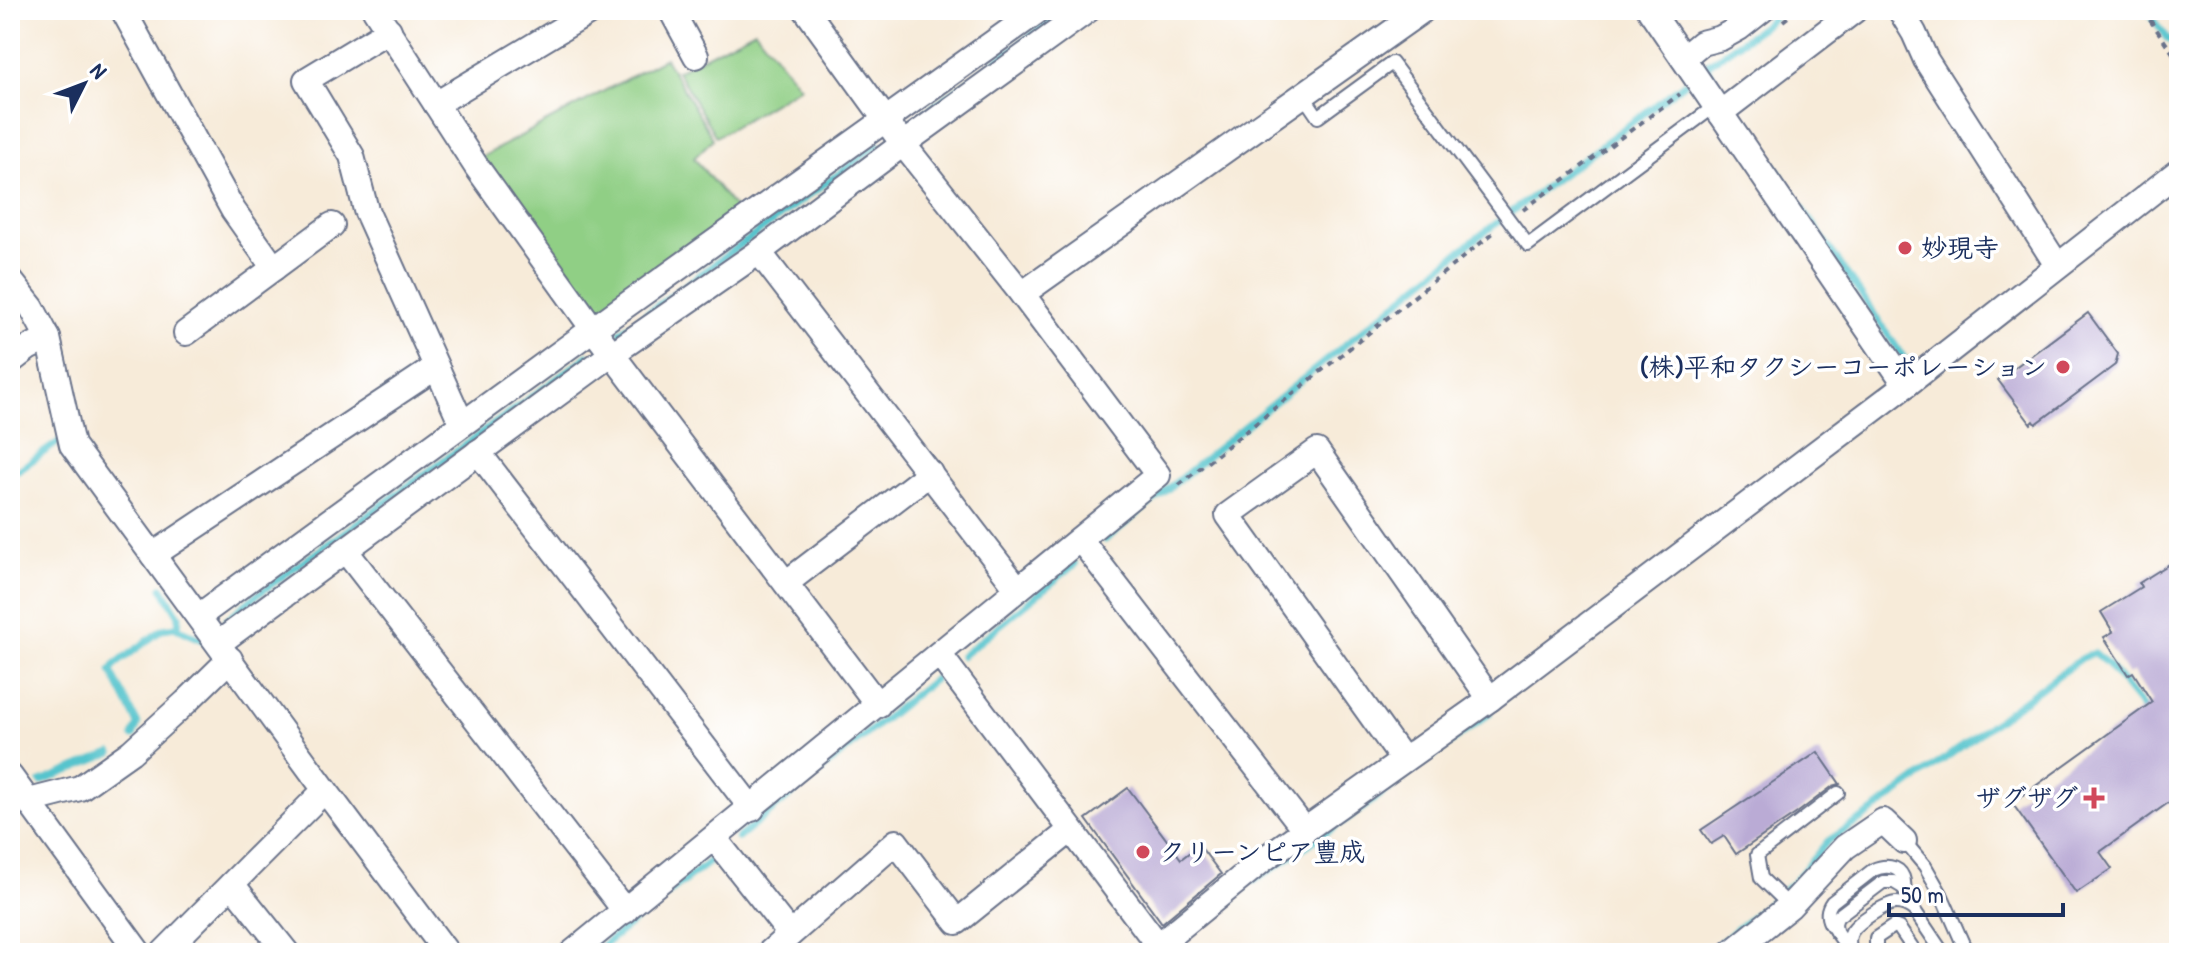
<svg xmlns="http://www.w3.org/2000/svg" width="2189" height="963" font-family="'Patrick Hand','Klee One',sans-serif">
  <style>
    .green { fill: #90cf85; stroke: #567f72; stroke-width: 2 }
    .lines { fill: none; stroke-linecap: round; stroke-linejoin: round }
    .stream { stroke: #57c4cd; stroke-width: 7 }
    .building { fill: #baabd5 }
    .service-casing { stroke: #687189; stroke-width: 16 }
    .minor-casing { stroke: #687189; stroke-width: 28 }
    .path { stroke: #687189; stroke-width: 4; stroke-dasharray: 6 6; stroke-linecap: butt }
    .service { stroke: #fff; stroke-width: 12 }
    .minor { stroke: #fff; stroke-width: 24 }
    .poi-dot { fill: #d1495b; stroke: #fff; stroke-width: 3 }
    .labels { text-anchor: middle; stroke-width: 7; stroke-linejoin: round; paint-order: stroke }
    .poi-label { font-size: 26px; font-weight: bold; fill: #1b2f5e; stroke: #fff; text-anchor: start }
  </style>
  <rect width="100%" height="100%" fill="#fff"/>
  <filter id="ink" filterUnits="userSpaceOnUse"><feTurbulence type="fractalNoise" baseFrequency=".0125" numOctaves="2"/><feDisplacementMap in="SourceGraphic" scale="16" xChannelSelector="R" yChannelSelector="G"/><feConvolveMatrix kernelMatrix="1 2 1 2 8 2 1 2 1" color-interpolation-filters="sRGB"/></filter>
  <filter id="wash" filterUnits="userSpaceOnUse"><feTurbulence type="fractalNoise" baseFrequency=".006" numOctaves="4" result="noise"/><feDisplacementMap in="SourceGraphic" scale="32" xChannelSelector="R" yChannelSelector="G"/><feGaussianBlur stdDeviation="1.8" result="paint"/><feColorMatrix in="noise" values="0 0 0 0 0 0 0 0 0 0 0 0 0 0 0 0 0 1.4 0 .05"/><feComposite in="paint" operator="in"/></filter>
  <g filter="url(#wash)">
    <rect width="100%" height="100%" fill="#f7ebd9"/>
    <!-- green -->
    <g class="green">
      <polygon points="755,30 800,87 716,137 677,71"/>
      <polygon points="665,58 713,139 694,158 742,217 604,315 591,312 480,158"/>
    </g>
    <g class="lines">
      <!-- stream -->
      <g class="stream">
        <polyline points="1667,10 1683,33"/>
        <polyline points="2147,10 2169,40"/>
        <polyline points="1706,66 1719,86"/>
        <polyline points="1704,67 1762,27 1782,10"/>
        <polyline points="1741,118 1912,370"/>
        <polyline points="912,122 1066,10"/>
        <polyline points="621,332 878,145"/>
        <polyline points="10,476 60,441"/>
        <polyline points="84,481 100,504"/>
        <polyline points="1105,540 1470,243 1685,83"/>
        <polyline points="162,588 179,616 178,629"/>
        <polyline points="227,619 257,595 588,356"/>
        <polyline points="962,656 1075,564"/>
        <polyline points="133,736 138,724 111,671 115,665 163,629 175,627 202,640"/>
        <polyline points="41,782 111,753"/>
        <polyline points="738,838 934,679"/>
        <polyline points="1254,881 1364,807 1489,714"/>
        <polyline points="601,947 710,861"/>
        <polyline points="1708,953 1793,883 1828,841 1872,812 2082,658 2095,653 2108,665 2148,714"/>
      </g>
    </g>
    <g id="blocks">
      <!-- building -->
      <g class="building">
        <polygon points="2088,313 2118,354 2115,365 2036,424 2034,421 2031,424 1998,380"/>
        <polygon points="2179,558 2179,795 2100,852 2112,869 2076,893 2012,803 2152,702 2133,672 2128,675 2104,637 2113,632 2101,612 2141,587 2139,583"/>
        <polygon points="1818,752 1840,784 1833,786 1797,813 1736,854 1724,836 1711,844 1701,830"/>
        <polygon points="1128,788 1181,859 1199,845 1221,874 1162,923 1086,819"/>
      </g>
    </g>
  </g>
  <g filter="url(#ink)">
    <use href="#blocks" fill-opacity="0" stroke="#687189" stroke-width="2"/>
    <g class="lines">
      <defs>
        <g id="service">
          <polyline points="1303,95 1318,117 1392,63 1528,245 1715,106"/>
          <polyline points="1904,841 1925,866 1941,894 1967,953"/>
          <polyline points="1790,906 1761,878 1757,855 1838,793"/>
          <polyline points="1836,932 1835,923 1837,917 1883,882 1894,882 1904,888"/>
          <polyline points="1876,945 1876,938 1894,926 1899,928 1916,953"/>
          <path d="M 1850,950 C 1849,943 1848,938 1852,931 C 1858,922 1886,903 1896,903 C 1903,903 1909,906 1914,910 L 1943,953"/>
          <path d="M 1850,951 L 1830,923 C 1826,915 1827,909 1832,902 L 1873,870 C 1884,865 1898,865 1903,877 C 1905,882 1904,887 1905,891 C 1907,898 1911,904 1914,910"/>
        </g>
        <g id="minor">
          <polyline points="123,10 233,210 274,268"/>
          <polyline points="375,10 476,166 593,329 878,705"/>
          <polyline points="671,10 696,56"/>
          <polyline points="1650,10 1906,385"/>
          <polyline points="1900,10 1914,33 1926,60 2057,265"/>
          <polyline points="389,30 306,80 352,156 366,210 462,424"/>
          <polyline points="1683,58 1701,43 1721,38 1739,28 1762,10"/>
          <polyline points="436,104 593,10"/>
          <polyline points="1720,113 1855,10"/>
          <polyline points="759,252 1018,589"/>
          <polyline points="10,280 32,308 48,338 72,445 325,790 163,953"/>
          <polyline points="1022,294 1423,10"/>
          <polyline points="186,333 332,225"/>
          <polyline points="10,362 28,348 48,338"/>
          <polyline points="478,452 752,809"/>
          <polyline points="1080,539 1305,830"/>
          <polyline points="345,550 625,911"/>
          <polyline points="153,555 436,367"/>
          <polyline points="786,583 930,473"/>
          <polyline points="199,616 593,329 1039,10"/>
          <polyline points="219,643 612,354 759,252 903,144 1088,10"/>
          <polyline points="939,654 1164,953"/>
          <polyline points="1403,760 1228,515 1317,451 1490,699"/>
          <polyline points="10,776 139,953"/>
          <polyline points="325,790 447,953"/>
          <polyline points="29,801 80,788 131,752 186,702 230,659"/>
          <polyline points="715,839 790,934"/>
          <polyline points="232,884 287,953"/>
          <polyline points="572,953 1158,475 1022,294 903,144 806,10"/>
          <polyline points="769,953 896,842 957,922 1071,830"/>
          <polyline points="1149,953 1264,859 1490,699 1906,385 2179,171"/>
          <polyline points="1731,953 1790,906 1845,847 1883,821 1904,841"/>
        </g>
      </defs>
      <!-- service casing -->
      <use href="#service" class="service-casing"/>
      <!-- minor casing -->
      <use href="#minor" class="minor-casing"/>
      <!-- path -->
      <g class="path">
        <polyline points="2143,10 2179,62"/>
        <polyline points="1783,21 1797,10"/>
        <polyline points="1523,210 1680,94"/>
        <polyline points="1179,485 1497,230"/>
      </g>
      <!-- service -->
      <use href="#service" class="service"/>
      <!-- minor -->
      <use href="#minor" class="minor"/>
    </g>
  </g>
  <!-- markers -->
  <g class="poi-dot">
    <circle cx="1905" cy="248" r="8"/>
    <circle cx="2063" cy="367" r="8"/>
    <path d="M2090 786h8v8h8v8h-8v8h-8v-8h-8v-8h8z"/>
    <circle cx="1143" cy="852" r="8"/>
  </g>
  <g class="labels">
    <!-- poi labels -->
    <g class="poi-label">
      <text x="1921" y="257">妙現寺</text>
      <text x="2047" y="376" text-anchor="end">(株)平和タクシーコーポレーション</text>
      <text x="2078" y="807" text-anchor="end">ザグザグ</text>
      <text x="1159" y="861">クリーンピア豊成</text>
    </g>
  </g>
  <!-- margin -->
  <rect width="2189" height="963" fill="none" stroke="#fff" stroke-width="40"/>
  <!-- north arrow -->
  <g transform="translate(84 84) rotate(48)" stroke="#ffffff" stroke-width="6" paint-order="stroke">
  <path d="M0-6L14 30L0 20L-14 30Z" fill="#1b2f5e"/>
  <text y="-12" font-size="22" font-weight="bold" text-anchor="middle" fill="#1b2f5e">N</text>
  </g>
  <!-- scale -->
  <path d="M1889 903v12h174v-12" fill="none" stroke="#1b2f5e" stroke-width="4"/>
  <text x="1901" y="903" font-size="24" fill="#1b2f5e" stroke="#ffffff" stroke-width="6" paint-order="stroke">50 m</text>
</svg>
